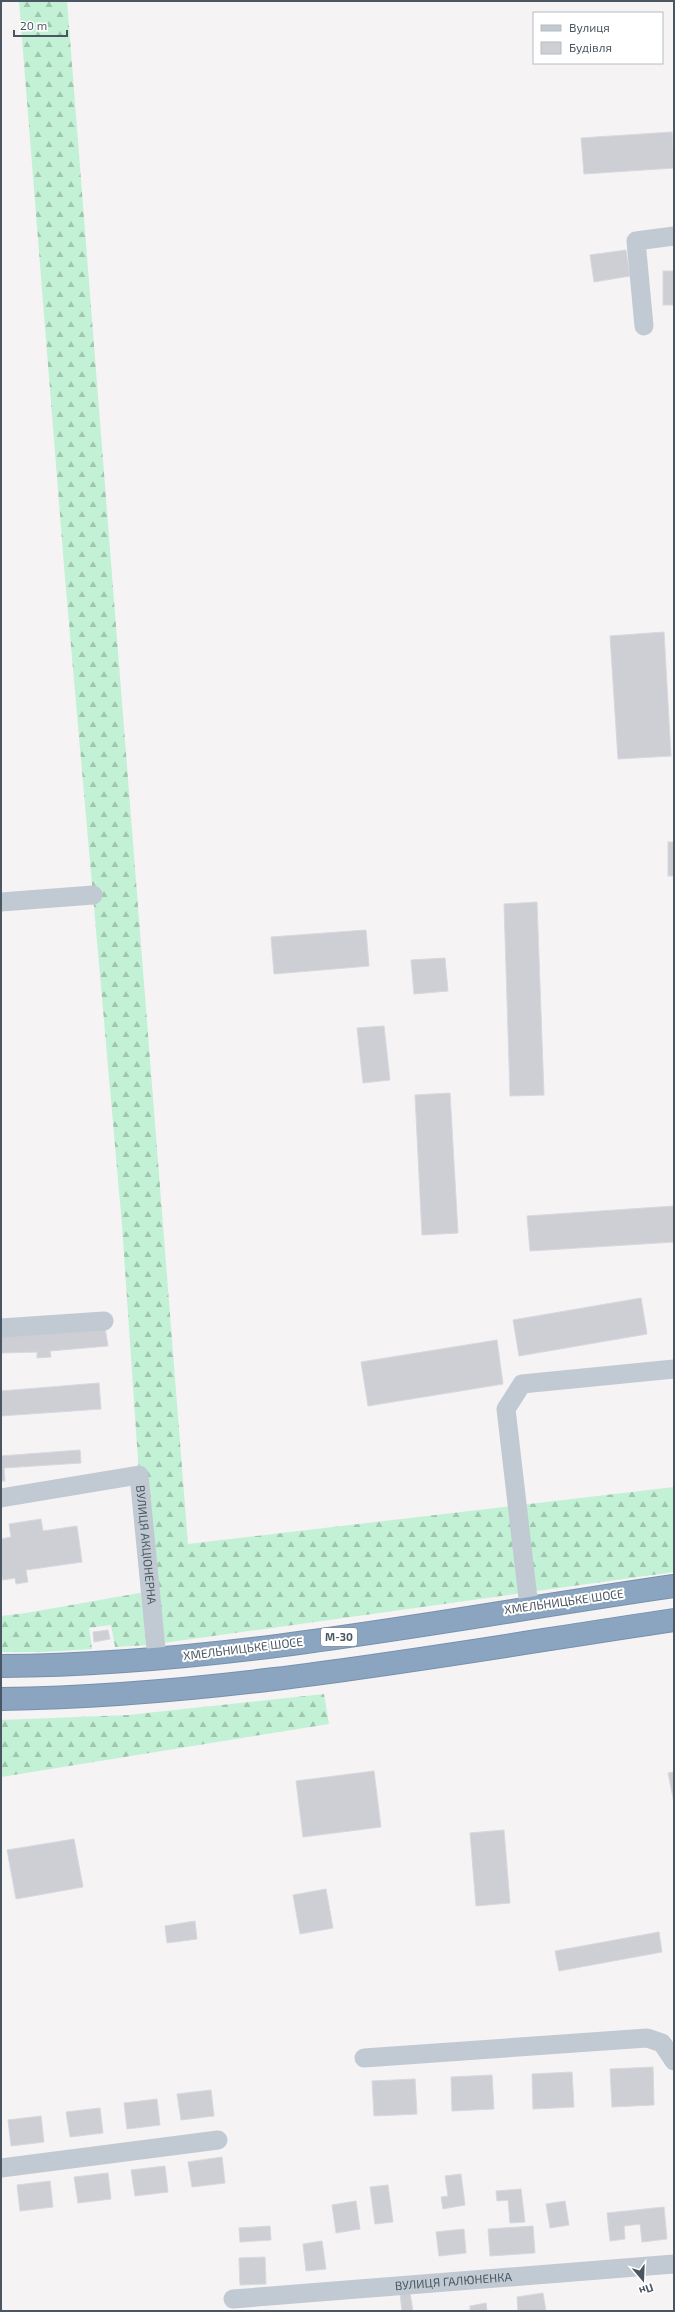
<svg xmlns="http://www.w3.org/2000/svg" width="675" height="2312" font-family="'Exo 2',sans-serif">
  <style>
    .forest { fill: url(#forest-firs) }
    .building { fill: #cdcfd5; stroke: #d7d9de }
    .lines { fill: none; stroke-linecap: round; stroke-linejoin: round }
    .highway-casing { stroke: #7690ad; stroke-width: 24 }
    .minor { stroke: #c1cad2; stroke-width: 19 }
    .highway { stroke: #8ba5c1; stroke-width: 22 }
    .labels { text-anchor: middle; stroke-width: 4; stroke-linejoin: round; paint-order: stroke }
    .shield { fill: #fff; stroke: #808990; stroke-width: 1 }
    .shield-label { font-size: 11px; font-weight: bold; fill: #4a5661 }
    .street-label { font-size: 12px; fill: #4a5661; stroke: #fff }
  </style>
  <defs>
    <pattern id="forest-firs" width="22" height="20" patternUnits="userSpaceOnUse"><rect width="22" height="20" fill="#c3f1d5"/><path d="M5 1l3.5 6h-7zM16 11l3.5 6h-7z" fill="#a0c6b0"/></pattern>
  </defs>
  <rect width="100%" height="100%" fill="#f5f3f3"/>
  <!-- forest -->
  <g class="forest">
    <polygon points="19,1 67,1 188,1544 674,1487 674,1572 156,1644 139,1475 122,1225 65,578"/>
    <polygon points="145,1592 150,1645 115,1647 111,1625 89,1628 92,1649 43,1652 1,1652 1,1616 26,1613"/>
    <polygon points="324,1694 329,1724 1,1777 1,1720 128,1715"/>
  </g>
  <!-- building -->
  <g class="building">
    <polygon points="672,132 674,168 584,174 581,138"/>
    <polygon points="626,250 630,276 594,282 590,255"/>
    <rect x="663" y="271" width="11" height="34"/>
    <polygon points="664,632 671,756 618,759 610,636"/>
    <rect x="668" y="842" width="6" height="34"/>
    <polygon points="537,902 544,1095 510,1096 504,904"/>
    <polygon points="366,930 369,966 274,974 271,937"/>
    <polygon points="445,958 448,991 414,994 411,960"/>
    <polygon points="384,1026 390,1080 363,1083 357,1028"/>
    <polygon points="450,1093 458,1233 422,1235 415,1095"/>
    <polygon points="674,1206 674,1242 530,1251 527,1216"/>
    <polygon points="641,1298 647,1334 519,1356 513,1320"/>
    <polygon points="105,1327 108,1346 50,1351 51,1357 37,1358 37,1352 1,1353 1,1335"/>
    <polygon points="497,1340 503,1384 368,1406 361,1362"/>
    <polygon points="99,1383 101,1409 1,1416 1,1391"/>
    <polygon points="80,1450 81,1463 4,1468 5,1481 1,1481 1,1456"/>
    <polygon points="41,1519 43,1531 77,1526 82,1562 26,1570 28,1582 16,1584 15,1578 3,1580 1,1574 1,1539 11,1537 9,1524"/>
    <polygon points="108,1630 110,1639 94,1642 93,1632"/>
    <polygon points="374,1771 381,1827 303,1837 296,1781"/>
    <polygon points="674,1772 674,1803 668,1773"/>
    <polygon points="504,1830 510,1903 476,1906 470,1833"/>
    <polygon points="74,1839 83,1887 16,1899 7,1850"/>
    <polygon points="326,1889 333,1928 300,1934 293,1895"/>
    <polygon points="195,1921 197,1939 167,1943 165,1926"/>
    <polygon points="659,1932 662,1952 559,1971 555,1951"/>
    <polygon points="653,2067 654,2105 612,2107 610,2069"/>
    <polygon points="572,2072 574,2107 533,2109 532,2074"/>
    <polygon points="492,2075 494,2109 452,2111 451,2077"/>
    <polygon points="415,2079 417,2114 374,2116 372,2081"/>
    <polygon points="211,2090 214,2116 181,2120 177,2094"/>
    <polygon points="157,2099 160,2125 127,2129 124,2103"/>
    <polygon points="100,2108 103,2133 70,2137 66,2112"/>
    <polygon points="41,2116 44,2142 11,2146 8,2120"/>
    <polygon points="222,2157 225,2183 192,2187 188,2162"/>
    <polygon points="165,2166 168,2192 135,2196 131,2170"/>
    <polygon points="108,2173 111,2199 78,2203 74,2177"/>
    <polygon points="461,2174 465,2205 443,2209 441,2197 448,2196 445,2176"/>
    <polygon points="50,2181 53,2207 20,2211 17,2185"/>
    <polygon points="388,2185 393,2222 375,2224 370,2187"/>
    <polygon points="521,2189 525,2222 510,2223 508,2200 497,2201 496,2191"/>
    <polygon points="356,2201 360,2229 336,2233 332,2205"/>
    <polygon points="565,2201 569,2225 550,2228 546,2204"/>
    <polygon points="664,2207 667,2239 642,2242 640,2224 624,2226 625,2239 610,2241 607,2213"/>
    <polygon points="270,2226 271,2240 240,2242 239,2228"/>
    <polygon points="533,2226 535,2253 490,2256 488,2229"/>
    <polygon points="464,2229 466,2253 439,2256 436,2232"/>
    <polygon points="322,2241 326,2269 306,2271 303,2244"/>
    <polygon points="265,2257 266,2284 240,2285 239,2258"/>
    <polygon points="410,2293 413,2311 402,2311 400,2294"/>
    <polygon points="543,2293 546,2311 518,2311 517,2297"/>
    <polygon points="486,2303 487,2311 470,2311 470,2306"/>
  </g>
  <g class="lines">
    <defs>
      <g id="highway">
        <path d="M 1,1666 C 227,1665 451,1618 674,1586"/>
        <path d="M 1,1699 C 227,1696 451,1653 674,1620"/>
      </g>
    </defs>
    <!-- highway casing -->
    <use href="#highway" class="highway-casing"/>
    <!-- minor -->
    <g class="minor">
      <polyline points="644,326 636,241 674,236"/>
      <polyline points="1,902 93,895"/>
      <polyline points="1,1328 104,1321"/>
      <path id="s1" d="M 1,1498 L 139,1475 L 157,1659"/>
      <polyline points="529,1607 506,1409 522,1384 674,1369"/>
      <polyline points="364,2058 647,2038 662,2043 674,2061"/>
      <polyline points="1,2168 218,2140"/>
      <path id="s2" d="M 233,2299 L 674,2264"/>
    </g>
    <!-- highway -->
    <use href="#highway" class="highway"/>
  </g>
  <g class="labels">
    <!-- shield labels -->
    <rect class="shield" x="321" y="1628" width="36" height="18" rx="3"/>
    <g class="shield-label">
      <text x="339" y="1641">М-30</text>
    </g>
    <!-- street labels -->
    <g class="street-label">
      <text dy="4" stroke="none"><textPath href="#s1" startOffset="210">ВУЛИЦЯ АКЦІОНЕРНА</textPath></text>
      <text transform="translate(564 1602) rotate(-8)" y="4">ХМЕЛЬНИЦЬКЕ ШОСЕ</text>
      <text transform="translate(243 1649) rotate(-7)" y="4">ХМЕЛЬНИЦЬКЕ ШОСЕ</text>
      <text dy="4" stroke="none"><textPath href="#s2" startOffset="221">ВУЛИЦЯ ГАЛЮНЕНКА</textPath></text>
    </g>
  </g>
  <!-- border -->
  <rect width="675" height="2312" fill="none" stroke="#4a5661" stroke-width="4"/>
  <!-- legend -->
  <rect x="533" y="12" width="130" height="52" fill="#ffffff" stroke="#b7bbc0"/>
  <rect x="541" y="25" width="20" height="6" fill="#c1cad2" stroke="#b7bbc0"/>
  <text x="569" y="32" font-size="12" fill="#4a5661">Вулиця</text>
  <rect x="541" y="42" width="20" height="12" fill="#cdcfd5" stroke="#b7bbc0"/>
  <text x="569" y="52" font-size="12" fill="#4a5661">Будівля</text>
  <!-- north arrow -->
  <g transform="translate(643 2280) rotate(161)" stroke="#ffffff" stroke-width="3" paint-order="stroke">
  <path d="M0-3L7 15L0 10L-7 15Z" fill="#4a5661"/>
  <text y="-6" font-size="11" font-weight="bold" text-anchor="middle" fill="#4a5661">Пн</text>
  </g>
  <!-- scale -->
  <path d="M14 30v6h53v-6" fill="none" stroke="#4a5661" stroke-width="2"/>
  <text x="20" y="30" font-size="12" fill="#4a5661" stroke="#ffffff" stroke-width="3" paint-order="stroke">20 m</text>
</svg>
